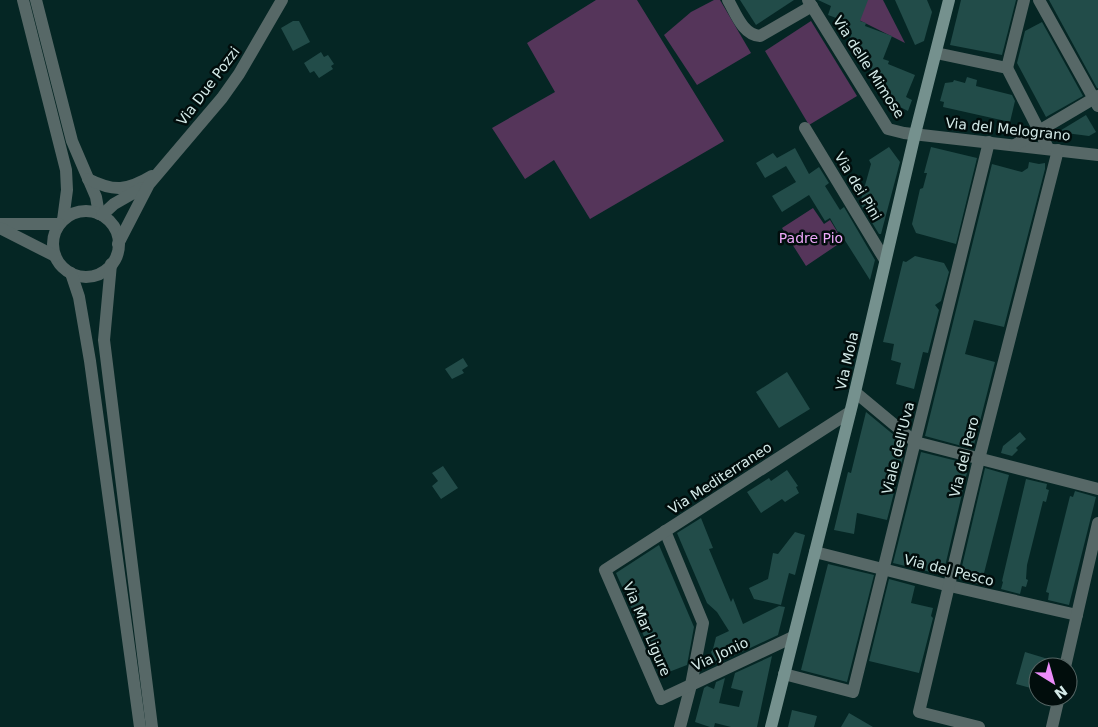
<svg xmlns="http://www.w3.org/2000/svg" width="1098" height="727" font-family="'DejaVu Sans',sans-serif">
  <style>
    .green { fill: #55355a }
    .building { fill: #224c49 }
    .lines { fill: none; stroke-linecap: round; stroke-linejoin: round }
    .minor { stroke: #576867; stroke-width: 12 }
    .tertiary { stroke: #576867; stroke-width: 12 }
    .secondary { stroke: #75918e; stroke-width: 12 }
    .labels { text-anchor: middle; stroke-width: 5; stroke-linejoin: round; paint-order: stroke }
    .street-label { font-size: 14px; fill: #d4eae8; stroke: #010d0c }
    .park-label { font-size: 14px; fill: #eea8f9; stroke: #010d0c }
  </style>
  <rect width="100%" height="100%" fill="#052624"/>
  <!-- green -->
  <g class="green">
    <polygon points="596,0 637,0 724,141 590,219 554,160 525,179 492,128 555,92 527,43"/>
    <polygon points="714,0 720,0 751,53 697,85 664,35 691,12"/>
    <polygon points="864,0 883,0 905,43 859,20"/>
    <polygon points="811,21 857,96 809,125 765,51"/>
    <polygon points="813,208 824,224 830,220 843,241 806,266 782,228"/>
  </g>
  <!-- building -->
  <g class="building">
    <polygon points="740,0 794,0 756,25"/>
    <polygon points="818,0 868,0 860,21 866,23 865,26 892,36 883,59 889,61 888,64 915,75 906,97 912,100 908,111 900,107 899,110 888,105 889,103 884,101 886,96 875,91 878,83 872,80 875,72 864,67 865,64 860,62 862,57 851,53 854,44 848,42 852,33 841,29 841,26 837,24 839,19 828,15 831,6"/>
    <polygon points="895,0 927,0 932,12 924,41 915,45"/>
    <polygon points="961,0 1016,0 1002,55 950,45"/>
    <polygon points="1049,0 1098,0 1098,88 1097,88"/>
    <polygon points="293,21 299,21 310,42 293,51 281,28"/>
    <polygon points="1042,22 1083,96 1046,117 1017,63 1025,31"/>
    <polygon points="321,52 324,57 328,55 334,64 331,66 333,69 319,78 314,71 310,73 304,63"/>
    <polygon points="967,77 977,80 976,86 1012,95 1015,101 1010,122 943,107 944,102 940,101 945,83 953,82 954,80 965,83"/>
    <polygon points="1086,115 1096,132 1089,136 1058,132"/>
    <polygon points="889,147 900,162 881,234 879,234 860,203 871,164 869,160"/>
    <polygon points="931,147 977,158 956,244 916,233 912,224 920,189 923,188 927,173 924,173"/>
    <polygon points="795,148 809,174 819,167 829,183 825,186 840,210 844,207 875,260 870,280 839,231 838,232 830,218 825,221 809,195 782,212 772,196 796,182 786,166 765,178 756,163 773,153 777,158"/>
    <polygon points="1029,162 1039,164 1045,163 1045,169 1004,327 974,320 965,354 995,362 973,449 925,436 992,164 1022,172 1028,168"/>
    <polygon points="915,256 944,263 949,272 941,301 935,305 939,310 928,353 923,352 914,389 896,384 901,363 891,360 894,344 883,342 903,261 906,262"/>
    <polygon points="463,358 468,366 462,370 464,373 452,379 445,369"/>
    <polygon points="787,372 810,409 779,428 756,392"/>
    <polygon points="866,412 906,445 887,520 857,513 854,534 834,530 848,472 851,473"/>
    <polygon points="1020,432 1026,439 1016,448 1018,450 1012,456 1001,453 1003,446"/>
    <polygon points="921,452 969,464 943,575 893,563"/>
    <polygon points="443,466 458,488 441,499 432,486 438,481 432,473"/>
    <polygon points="985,468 1009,475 981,585 959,579"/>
    <polygon points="787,470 798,486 796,487 799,493 785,502 782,499 761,513 747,492 769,478 771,481"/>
    <polygon points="1026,479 1047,484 1046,489 1049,490 1046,502 1043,501 1027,565 1026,579 1028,580 1026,587 1022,586 1020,594 1001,589 1003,582 1002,581"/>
    <polygon points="1075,491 1096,497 1069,605 1048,600 1049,593 1046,592 1070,496 1073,497"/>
    <polygon points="701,518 713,548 709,549 731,602 733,598 743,624 779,606 785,607 778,635 716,664 711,652 713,649 716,637 729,631 717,612 707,603 677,533"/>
    <polygon points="795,532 805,535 795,575 789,573 781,605 754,599 749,588 768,579 773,553 778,554"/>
    <polygon points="659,545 694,627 687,665 661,675 616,573"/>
    <polygon points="828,564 874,575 847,682 801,670"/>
    <polygon points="889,579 915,586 911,603 933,608 931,616 933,618 919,673 869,661"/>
    <polygon points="1025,652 1058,662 1057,667 1038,667 1038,690 1016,684"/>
    <polygon points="772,656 757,727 731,727 715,723 714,727 710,727 695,722 704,688 707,686 714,689 716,682 725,678 719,703 739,707 743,691 731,688 735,673"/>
    <polygon points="792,710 817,716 814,727 788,727"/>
    <polygon points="849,713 873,727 841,727"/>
  </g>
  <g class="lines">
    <!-- minor -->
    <g class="minor">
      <path d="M 728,0 C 736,14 743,35 760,36 L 812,6"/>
      <polyline points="808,0 888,129 904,133 1098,155"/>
      <polyline points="1039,0 1098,106"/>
      <polyline points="936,53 1007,68 1048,148"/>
      <polyline points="1007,68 1024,0"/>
      <polyline points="805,128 885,260"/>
      <polyline points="1015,145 1098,96"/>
      <polyline points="855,392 915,442 1098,489"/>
      <polyline points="665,531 703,623 691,685 680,727"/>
      <polyline points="815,552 950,586 1077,615"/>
      <polyline points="793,637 661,699 605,570 850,412"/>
      <polyline points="1065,667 1098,523"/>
      <polyline points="784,674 853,692 989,142"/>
      <polyline points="979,727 919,712 979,459 1058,150"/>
      <polyline points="1052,727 1059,697"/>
    </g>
    <!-- tertiary -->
    <g class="tertiary">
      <polyline points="23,0 66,170 67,190 63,220"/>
      <polyline points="36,0 72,141 96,197 99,214"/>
      <path d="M 88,179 C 114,192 127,191 152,176"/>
      <circle cx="86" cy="244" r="33"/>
      <polyline points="102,215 114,204 142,188"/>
      <polyline points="0,224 59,224"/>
      <polyline points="0,228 55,256"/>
      <polyline points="118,244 149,184 222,98 239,74 282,0"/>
      <polyline points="111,264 104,340 152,727"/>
      <polyline points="71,273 79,297 90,361 140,727"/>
    </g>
    <!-- secondary -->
    <polyline class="secondary" points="771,727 852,405 915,134 949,0"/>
  </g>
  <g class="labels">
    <!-- street labels -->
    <g class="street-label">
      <text transform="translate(869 67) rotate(57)" y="5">Via delle Mimose</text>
      <text transform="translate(208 86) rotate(-53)" y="5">Via Due Pozzi</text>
      <text transform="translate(1008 129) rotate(6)" y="5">Via del Melograno</text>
      <text transform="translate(858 186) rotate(59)" y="5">Via dei Pini</text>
      <text transform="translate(847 361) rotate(-77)" y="5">Via Mola</text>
      <text transform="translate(898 448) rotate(-76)" y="5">Viale dell'Uva</text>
      <text transform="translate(964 457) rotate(-76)" y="5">Via del Pero</text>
      <text transform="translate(720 478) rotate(-33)" y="5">Via Mediterraneo</text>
      <text transform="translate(949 570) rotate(14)" y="5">Via del Pesco</text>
      <text transform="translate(647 629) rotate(67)" y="5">Via Mar Ligure</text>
      <text transform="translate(720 654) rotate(-25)" y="5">Via Jonio</text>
    </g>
    <!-- park labels -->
    <g class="park-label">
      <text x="811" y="243">Padre Pio</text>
    </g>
  </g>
  <!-- north arrow -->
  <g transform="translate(1053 682) rotate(143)"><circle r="24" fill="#010d0c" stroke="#556564"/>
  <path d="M0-4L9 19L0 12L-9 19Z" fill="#ec8cfa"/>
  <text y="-8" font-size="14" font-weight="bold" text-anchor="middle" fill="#d4eae8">N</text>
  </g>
</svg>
